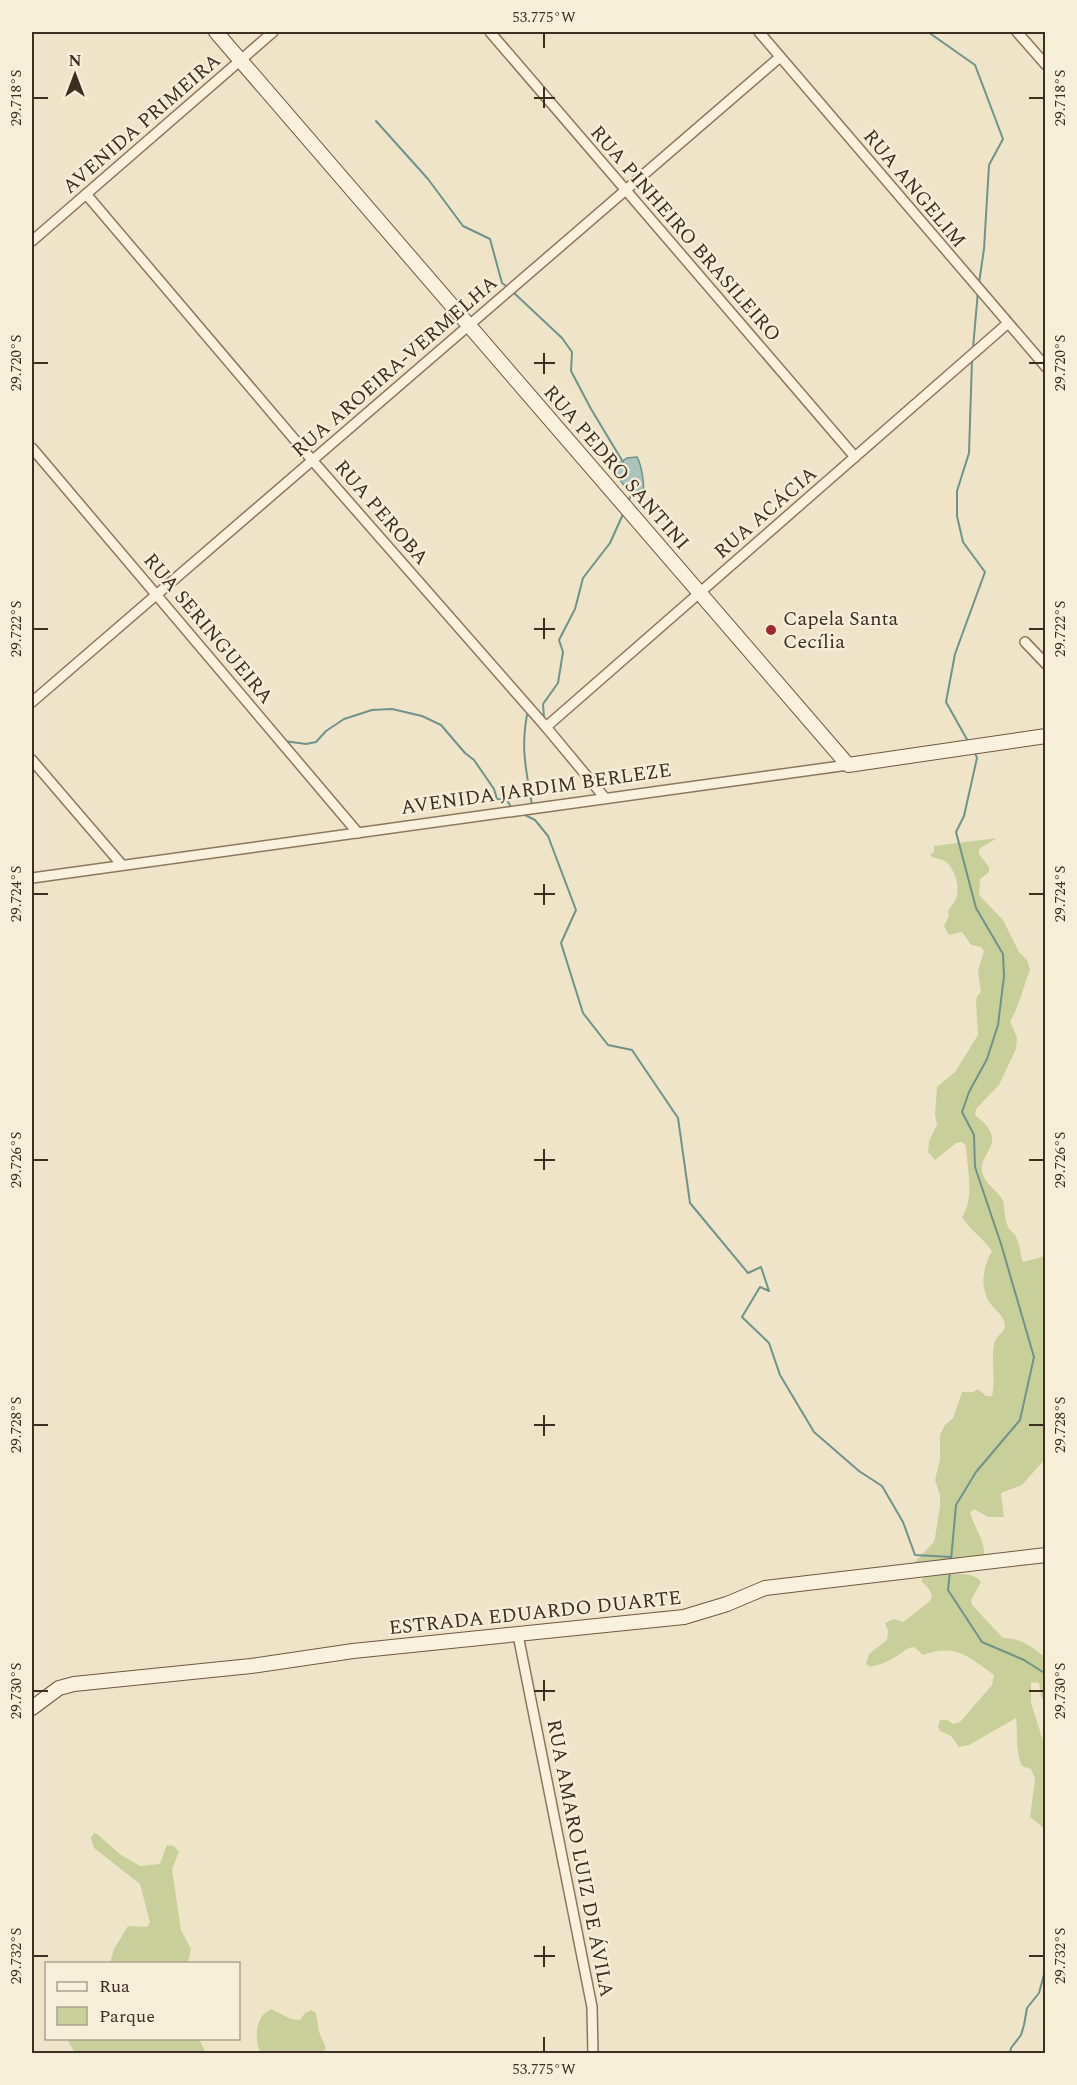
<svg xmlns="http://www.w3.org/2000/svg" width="1077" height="2085" font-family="Spectral,serif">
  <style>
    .green { fill: #c9cf9b }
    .water { fill: #a9c4bc; stroke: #6f938a; stroke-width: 1.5 }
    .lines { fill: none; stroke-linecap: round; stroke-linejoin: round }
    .stream { stroke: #6f938a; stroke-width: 2 }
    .street-casing { stroke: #8d765c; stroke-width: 12 }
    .secondary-casing { stroke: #6f573f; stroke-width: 16 }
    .street { stroke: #faf1dc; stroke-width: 9 }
    .secondary { stroke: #faf1dc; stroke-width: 14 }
    .ticks { fill: none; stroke: #3d2e20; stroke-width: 2 }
    .poi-dot { fill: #9e2a2b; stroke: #f7eed8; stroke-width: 2 }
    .labels { text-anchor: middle; stroke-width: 4.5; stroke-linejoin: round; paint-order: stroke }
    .street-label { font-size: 20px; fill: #3d2e20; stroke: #f7eed8 }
    .poi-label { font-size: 20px; fill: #3d2e20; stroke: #f7eed8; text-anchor: start }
    .neatline { fill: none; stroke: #3d2e20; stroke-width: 2 }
    .ticks-label { font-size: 15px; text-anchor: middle; fill: #3d2e20 }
  </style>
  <rect width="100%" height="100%" fill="#f0e4c8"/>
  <!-- green -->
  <g class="green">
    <path d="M 997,838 L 979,849 L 979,854 L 989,867 L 989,872 L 980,879 L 979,895 L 1003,920 L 1019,952 L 1027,960 L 1030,970 C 1023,987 1020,1005 1010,1021 L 1017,1038 L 1016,1049 L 999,1085 L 976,1109 L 975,1115 C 1013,1144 975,1152 983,1175 C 987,1186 999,1191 1003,1201 C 1005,1208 1004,1217 1007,1224 C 1008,1229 1012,1231 1015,1235 C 1020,1243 1020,1254 1023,1262 L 1045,1256 L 1045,1459 L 1022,1485 L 1001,1493 L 1004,1517 L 988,1517 L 974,1509 L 970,1512 C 974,1528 986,1541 984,1558 L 911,1566 L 933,1543 L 935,1538 L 940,1506 L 940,1495 L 935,1480 L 940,1459 L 940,1435 L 945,1425 L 953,1418 L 962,1392 L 973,1392 L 978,1389 L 986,1396 L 992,1396 C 996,1378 990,1355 995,1341 C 997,1335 1005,1332 1005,1326 C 1005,1316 995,1311 990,1303 C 979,1286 983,1267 992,1251 C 982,1237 972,1232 962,1217 C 975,1197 967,1169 966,1146 L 962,1142 L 956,1143 L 935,1160 L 928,1152 L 929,1141 L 937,1125 L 935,1115 L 937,1087 L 955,1072 L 978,1035 L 976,1002 L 977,996 L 981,992 L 978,971 L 984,951 L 981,947 L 971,945 L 962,932 L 949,935 L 944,926 L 949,916 L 948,911 C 950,907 954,903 956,899 C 961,888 954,865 943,860 C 937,857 935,860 930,855 L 934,852 L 934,846 Z"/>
    <path d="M 956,1574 C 966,1574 975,1574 981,1582 L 971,1600 L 972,1605 L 1003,1638 C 1021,1638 1031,1646 1045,1657 L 1045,1703 L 1041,1696 L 1039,1683 L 1031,1682 L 1031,1703 L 1045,1747 L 1045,1829 L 1030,1817 L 1035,1779 L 1031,1769 L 1022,1766 C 1015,1752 1018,1733 1016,1718 L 969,1745 L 959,1747 L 951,1736 L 940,1731 L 938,1726 L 940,1720 L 948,1720 L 953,1724 L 960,1722 L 992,1685 L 994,1675 C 969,1657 956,1643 923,1655 L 914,1647 C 905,1648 903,1653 895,1657 C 887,1662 879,1665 870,1667 L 866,1664 L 869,1654 L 887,1640 L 888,1631 L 885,1623 L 894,1619 L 903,1622 L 930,1601 L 932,1596 L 929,1589 L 921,1581 L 924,1577 Z"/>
    <polygon points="94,1833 97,1834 121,1855 140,1866 160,1864 167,1845 174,1846 179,1852 172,1869 181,1930 191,1949 188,1963 110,1963 114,1949 128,1926 147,1927 150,1922 140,1884 94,1848 91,1838"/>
    <path d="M 271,2009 L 291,2019 L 300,2020 L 305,2013 L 311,2010 L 316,2013 L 319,2032 L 326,2048 L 323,2053 L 261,2053 C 255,2044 255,2024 263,2015 C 265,2013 268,2011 271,2009 Z"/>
    <polygon points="67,2039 199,2039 206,2053 75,2053"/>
  </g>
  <!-- water -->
  <path class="water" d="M 637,457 C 641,463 645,485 643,492 L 639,494 C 625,490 619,481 614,467 L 627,458 Z"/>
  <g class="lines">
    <!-- stream -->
    <g class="stream">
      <polyline points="928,32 975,65 1003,139 989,165 984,249 979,283"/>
      <polyline points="376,121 428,179 463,226 490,239 502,283 509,288"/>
      <polyline points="513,292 562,338 572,352 571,371 591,409 623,462"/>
      <polyline points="973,348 978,291"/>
      <polyline points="628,502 633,490"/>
      <path d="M 528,710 C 520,746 526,770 532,805"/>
      <polyline points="541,717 544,717 543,704 558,683 563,652 559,640 575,609 583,578 610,543 624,512"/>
      <polyline points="284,741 306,744 316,742 326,731 344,719 372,710 392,709 422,716 441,725 465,753 474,760 494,789 497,799 507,800 512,809"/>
      <polyline points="969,743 946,702 955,654 985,572 963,542 957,516 957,491 969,453 972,360"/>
      <polyline points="523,814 535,820 548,836 576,910 561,943 583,1013 608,1045 632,1050 678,1118 690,1203 748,1273 761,1267 769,1291 760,1287 742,1317 769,1343 780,1375 814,1432 859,1471 882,1486 903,1522 915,1555 951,1557"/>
      <polyline points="951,1560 956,1505 976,1472 1020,1420 1034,1357 1001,1244 975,1167 974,1135 962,1112 969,1092 987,1059 998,1025 1004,976 1003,954 976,908 956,832 964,816 977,758 975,753"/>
      <polyline points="950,1571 948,1590 982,1642 1024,1660 1046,1674"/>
      <polyline points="1010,2054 1011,2048 1021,2035 1024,2025 1027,2008 1039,1993 1046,1967"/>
    </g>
    <defs>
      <g id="street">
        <polyline points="490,32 855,457"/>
        <polyline points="759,32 1046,367"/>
        <polyline points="1017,32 1046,65"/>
        <polyline points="86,194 312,460 546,727 605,798"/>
        <polyline points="32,241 273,32"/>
        <polyline points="32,448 358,833"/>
        <polyline points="1025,642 1046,664"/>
        <polyline points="32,702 780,57"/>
        <polyline points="546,727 1007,324"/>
        <polyline points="32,760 122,865"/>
        <polyline points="32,878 848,765"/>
        <polyline points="518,1635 592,2007 593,2054"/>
      </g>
      <g id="secondary">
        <polyline points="216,32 848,765 1046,736"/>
        <polyline points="32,1708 59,1688 74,1684 251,1666 353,1651 684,1617 727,1604 765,1588 1046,1555"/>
      </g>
    </defs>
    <!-- street casing -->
    <use href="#street" class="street-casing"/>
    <!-- secondary casing -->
    <use href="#secondary" class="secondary-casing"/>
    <!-- street -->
    <use href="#street" class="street"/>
    <!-- secondary -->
    <use href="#secondary" class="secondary"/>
  </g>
  <!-- ticks -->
  <path class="ticks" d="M 544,33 L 544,48M 544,87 L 544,108M 33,98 L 48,98M 534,98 L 555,98M 1029,98 L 1044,98M 544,353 L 544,374M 33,363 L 48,363M 534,363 L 555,363M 1029,363 L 1044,363M 544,618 L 544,639M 33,629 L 48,629M 534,629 L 555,629M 1029,629 L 1044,629M 544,884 L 544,905M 33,894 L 48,894M 534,894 L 555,894M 1029,894 L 1044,894M 544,1149 L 544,1170M 33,1160 L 48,1160M 534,1160 L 555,1160M 1029,1160 L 1044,1160M 544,1415 L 544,1436M 33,1425 L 48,1425M 534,1425 L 555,1425M 1029,1425 L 1044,1425M 544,1680 L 544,1701M 33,1691 L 48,1691M 534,1691 L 555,1691M 1029,1691 L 1044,1691M 544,1946 L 544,1967M 33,1956 L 48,1956M 534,1956 L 555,1956M 1029,1956 L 1044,1956M 544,2037 L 544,2052"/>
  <!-- markers -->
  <circle class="poi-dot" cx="771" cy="630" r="6"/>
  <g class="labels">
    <!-- street labels -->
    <g class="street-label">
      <text transform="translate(141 123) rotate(-41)" y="7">AVENIDA PRIMEIRA</text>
      <text transform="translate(915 188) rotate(50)" y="7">RUA ANGELIM</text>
      <text transform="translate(686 233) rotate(49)" y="7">RUA PINHEIRO BRASILEIRO</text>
      <text transform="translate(394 366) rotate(-41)" y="7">RUA AROEIRA-VERMELHA</text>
      <text transform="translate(617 467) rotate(49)" y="7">RUA PEDRO SANTINI</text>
      <text transform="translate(382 512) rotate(49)" y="7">RUA PEROBA</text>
      <text transform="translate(765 512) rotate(-41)" y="7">RUA ACÁCIA</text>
      <text transform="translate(209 628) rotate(50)" y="7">RUA SERINGUEIRA</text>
      <text transform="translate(536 788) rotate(-8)" y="7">AVENIDA JARDIM BERLEZE</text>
      <text transform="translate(535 1612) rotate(-6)" y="7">ESTRADA EDUARDO DUARTE</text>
      <text transform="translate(581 1858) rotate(79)" y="7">RUA AMARO LUIZ DE ÁVILA</text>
    </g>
    <!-- poi labels -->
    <g class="poi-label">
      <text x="783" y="625">Capela Santa<tspan x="783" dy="23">Cecília</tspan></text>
    </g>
  </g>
  <!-- border -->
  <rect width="1077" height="2085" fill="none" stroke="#f7eed8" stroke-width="66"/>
  <!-- legend -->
  <rect x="45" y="1962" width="195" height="78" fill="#f7eed8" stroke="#ada18e" stroke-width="1.5"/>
  <rect x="57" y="1982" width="30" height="9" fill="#faf1dc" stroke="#ada18e" stroke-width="1.5"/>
  <text x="99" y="1992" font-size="18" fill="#3d2e20">Rua</text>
  <rect x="57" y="2007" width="30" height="18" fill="#c9cf9b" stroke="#ada18e" stroke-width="1.5"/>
  <text x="99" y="2022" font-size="18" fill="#3d2e20">Parque</text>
  <!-- north arrow -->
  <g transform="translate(75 75)" stroke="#f7eed8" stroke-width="4.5" paint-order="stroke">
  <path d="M0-4.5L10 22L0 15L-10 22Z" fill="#3d2e20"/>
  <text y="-9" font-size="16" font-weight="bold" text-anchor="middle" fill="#3d2e20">N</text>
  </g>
  <rect x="33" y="33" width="1011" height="2019" class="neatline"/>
  <g class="ticks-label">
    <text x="544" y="22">53.775°W</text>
    <text transform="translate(16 98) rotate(-90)" y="5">29.718°S</text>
    <text transform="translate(1060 98) rotate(-90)" y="5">29.718°S</text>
    <text transform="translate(16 363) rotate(-90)" y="5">29.720°S</text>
    <text transform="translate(1060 363) rotate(-90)" y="5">29.720°S</text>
    <text transform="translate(16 629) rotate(-90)" y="5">29.722°S</text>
    <text transform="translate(1060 629) rotate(-90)" y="5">29.722°S</text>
    <text transform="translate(16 894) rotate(-90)" y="5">29.724°S</text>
    <text transform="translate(1060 894) rotate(-90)" y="5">29.724°S</text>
    <text transform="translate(16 1160) rotate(-90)" y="5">29.726°S</text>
    <text transform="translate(1060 1160) rotate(-90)" y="5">29.726°S</text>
    <text transform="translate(16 1425) rotate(-90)" y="5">29.728°S</text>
    <text transform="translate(1060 1425) rotate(-90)" y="5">29.728°S</text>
    <text transform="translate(16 1691) rotate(-90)" y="5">29.730°S</text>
    <text transform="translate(1060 1691) rotate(-90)" y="5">29.730°S</text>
    <text transform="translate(16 1956) rotate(-90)" y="5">29.732°S</text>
    <text transform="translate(1060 1956) rotate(-90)" y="5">29.732°S</text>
    <text x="544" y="2074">53.775°W</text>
  </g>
</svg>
